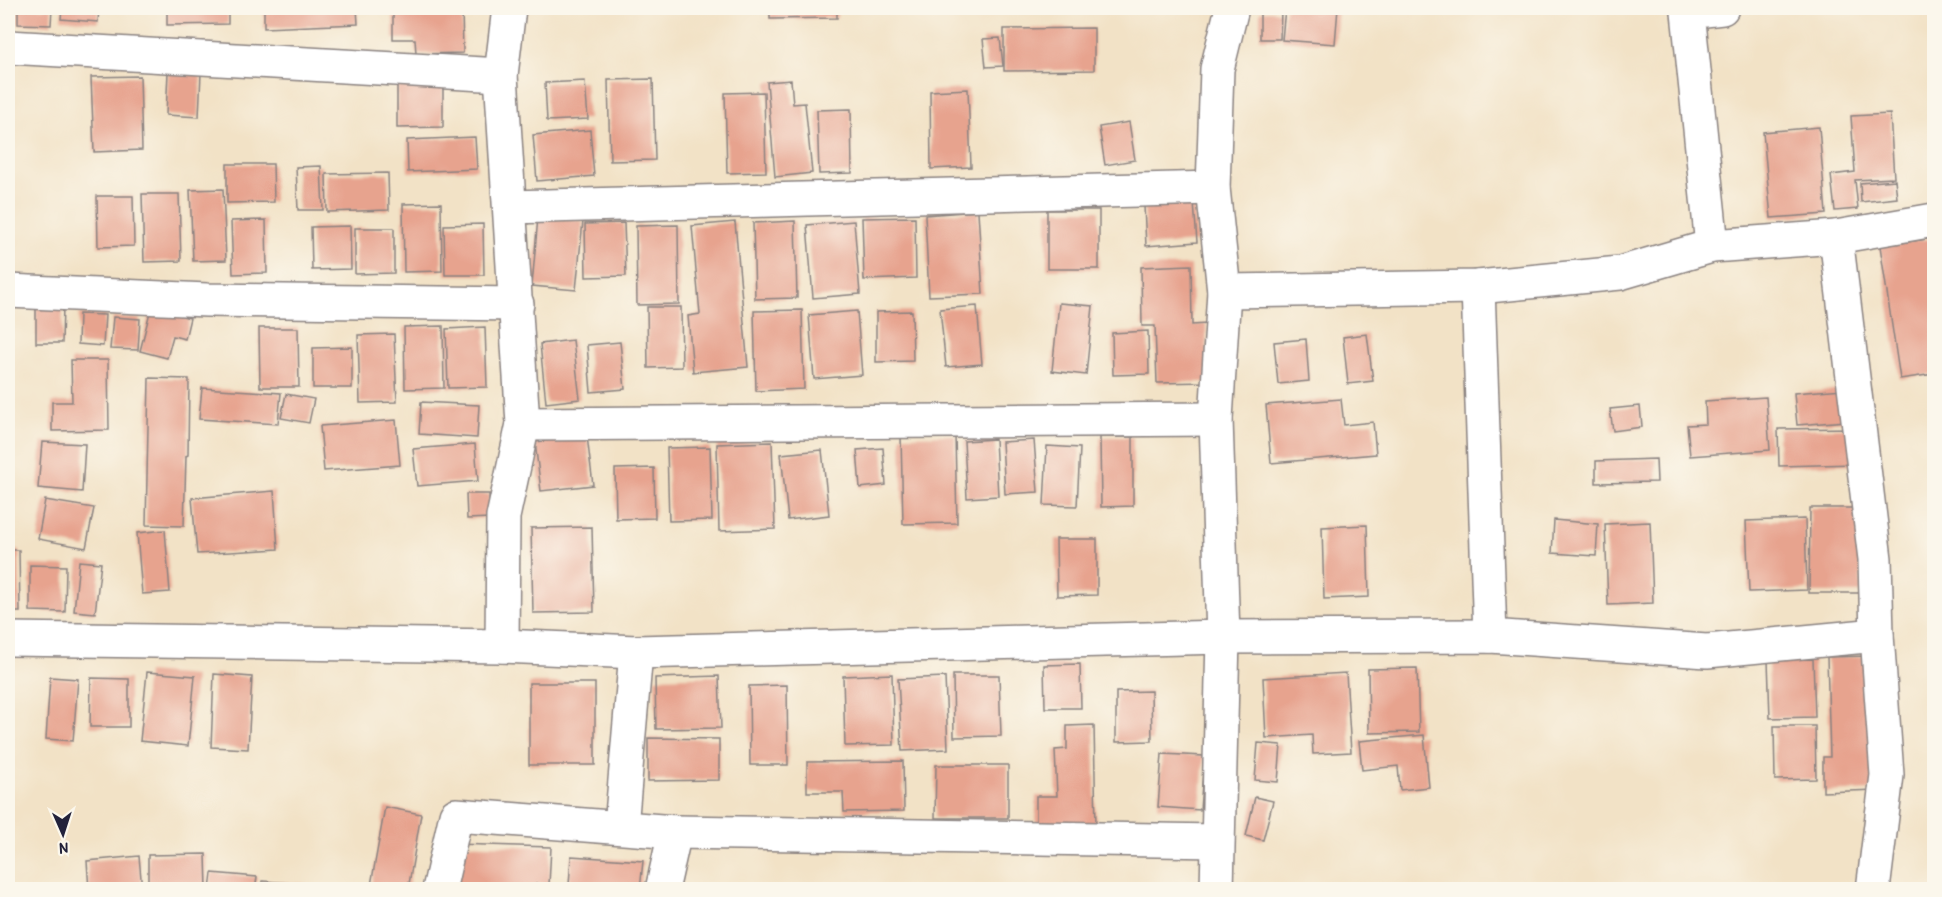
<svg xmlns="http://www.w3.org/2000/svg" width="1942" height="897" font-family="'Patrick Hand',sans-serif">
  <style>
    .building { fill: #e7a38e }
    .lines { fill: none; stroke-linecap: round; stroke-linejoin: round }
    .street-casing { stroke: #8a8280; stroke-width: 36 }
    .street { stroke: #fff; stroke-width: 33 }
  </style>
  <rect width="100%" height="100%" fill="#fbf7ec"/>
  <filter id="ink" filterUnits="userSpaceOnUse"><feTurbulence type="fractalNoise" baseFrequency=".0167" numOctaves="2"/><feDisplacementMap in="SourceGraphic" scale="12" xChannelSelector="R" yChannelSelector="G"/><feConvolveMatrix kernelMatrix="1 2 1 2 8 2 1 2 1" color-interpolation-filters="sRGB"/></filter>
  <filter id="wash" filterUnits="userSpaceOnUse"><feTurbulence type="fractalNoise" baseFrequency=".008" numOctaves="4" result="noise"/><feDisplacementMap in="SourceGraphic" scale="24" xChannelSelector="R" yChannelSelector="G"/><feGaussianBlur stdDeviation="1.35" result="paint"/><feColorMatrix in="noise" values="0 0 0 0 0 0 0 0 0 0 0 0 0 0 0 0 0 1.4 0 .05"/><feComposite in="paint" operator="in"/></filter>
  <g filter="url(#wash)">
    <rect width="100%" height="100%" fill="#f2e2c6"/>
    <g id="blocks">
      <!-- building -->
      <g class="building">
        <polygon points="18,8 52,8 51,25 18,24"/>
        <polygon points="62,8 99,8 98,22 61,19"/>
        <polygon points="167,8 228,8 228,24 167,25"/>
        <polygon points="264,8 357,8 358,24 264,28"/>
        <polygon points="390,8 462,8 463,53 416,54 415,39 393,39 393,14 390,14"/>
        <polygon points="770,8 837,8 837,18 770,19"/>
        <polygon points="1285,8 1338,8 1335,44 1282,40"/>
        <polygon points="1260,11 1281,11 1280,39 1260,39"/>
        <polygon points="1094,28 1094,70 1004,71 1004,29"/>
        <polygon points="1000,38 1003,66 986,67 983,39"/>
        <polygon points="168,72 201,73 199,117 166,115"/>
        <polygon points="140,76 142,150 94,152 91,77"/>
        <polygon points="653,79 655,160 610,161 608,80"/>
        <polygon points="791,80 793,104 805,103 812,173 775,177 767,82"/>
        <polygon points="585,81 588,119 547,121 545,83"/>
        <polygon points="443,84 443,127 397,128 397,85"/>
        <polygon points="968,89 971,167 931,169 930,91"/>
        <polygon points="764,92 766,172 727,173 725,93"/>
        <polygon points="851,109 852,173 819,174 817,110"/>
        <polygon points="1890,114 1894,178 1855,180 1858,209 1835,211 1831,175 1855,172 1851,116"/>
        <polygon points="1129,122 1135,160 1105,165 1099,127"/>
        <polygon points="1819,127 1826,214 1771,218 1763,132"/>
        <polygon points="590,130 594,176 537,181 533,135"/>
        <polygon points="475,137 477,169 408,172 407,140"/>
        <polygon points="227,164 273,164 274,202 227,203"/>
        <polygon points="321,166 323,210 298,210 296,167"/>
        <polygon points="388,173 389,210 327,212 326,174"/>
        <polygon points="1895,180 1897,198 1861,202 1860,183"/>
        <polygon points="223,189 226,260 193,261 190,190"/>
        <polygon points="142,194 179,194 181,261 144,262"/>
        <polygon points="97,196 133,196 134,246 98,247"/>
        <polygon points="441,203 442,271 404,272 403,204"/>
        <polygon points="1194,203 1197,242 1146,246 1144,206"/>
        <rect x="1047" y="210" width="52" height="59"/>
        <polygon points="978,211 983,294 929,296 925,215"/>
        <polygon points="538,217 583,221 576,290 532,286"/>
        <polygon points="915,217 916,278 864,280 862,218"/>
        <polygon points="266,220 267,273 233,274 231,221"/>
        <polygon points="795,221 797,298 755,299 753,223"/>
        <polygon points="854,221 860,294 813,298 807,225"/>
        <polygon points="735,222 748,367 693,372 688,316 700,314 692,226"/>
        <polygon points="624,223 626,276 586,277 585,224"/>
        <polygon points="483,224 484,275 445,275 444,225"/>
        <polygon points="678,225 679,304 637,305 636,226"/>
        <polygon points="350,226 351,269 312,270 311,227"/>
        <polygon points="355,228 394,228 394,273 355,274"/>
        <polygon points="1934,238 1934,374 1900,379 1880,246"/>
        <polygon points="1191,265 1192,325 1206,324 1208,382 1157,383 1155,326 1142,326 1141,267"/>
        <polygon points="1059,303 1093,306 1086,375 1052,371"/>
        <polygon points="36,305 63,305 62,343 36,343"/>
        <polygon points="977,306 982,364 946,367 940,309"/>
        <polygon points="647,307 681,307 682,367 648,368"/>
        <polygon points="151,308 190,318 185,339 173,336 167,358 140,351"/>
        <polygon points="802,310 804,389 756,391 754,311"/>
        <polygon points="857,311 862,375 814,379 809,315"/>
        <polygon points="912,311 913,361 876,362 876,312"/>
        <polygon points="79,314 105,315 103,346 78,344"/>
        <polygon points="113,317 140,319 138,350 110,349"/>
        <polygon points="443,326 444,388 405,389 404,327"/>
        <polygon points="485,327 487,387 448,388 446,329"/>
        <polygon points="259,328 298,328 299,387 260,387"/>
        <polygon points="1148,331 1149,374 1113,375 1112,333"/>
        <polygon points="394,334 397,402 360,403 358,335"/>
        <polygon points="1367,334 1373,381 1348,384 1343,337"/>
        <polygon points="1306,339 1309,381 1278,384 1274,342"/>
        <polygon points="573,340 580,399 546,403 540,344"/>
        <polygon points="620,342 625,389 591,392 587,345"/>
        <polygon points="352,347 352,388 313,388 313,348"/>
        <polygon points="71,360 108,360 109,430 52,431 52,402 72,402"/>
        <polygon points="149,378 189,379 188,455 186,456 184,526 146,525"/>
        <polygon points="202,388 281,393 278,424 199,419"/>
        <polygon points="1843,389 1846,421 1797,425 1794,393"/>
        <polygon points="286,394 314,399 309,423 281,418"/>
        <polygon points="1766,397 1770,450 1690,456 1687,425 1706,424 1705,401"/>
        <polygon points="1341,399 1344,425 1373,422 1376,454 1271,463 1266,405"/>
        <polygon points="421,402 479,405 477,438 419,434"/>
        <polygon points="1640,406 1642,427 1613,431 1610,409"/>
        <polygon points="396,420 400,465 324,471 320,426"/>
        <polygon points="1856,428 1856,464 1779,466 1778,429"/>
        <polygon points="955,435 957,523 903,524 901,436"/>
        <polygon points="587,436 593,485 541,491 535,442"/>
        <polygon points="1100,437 1133,437 1133,506 1101,507"/>
        <polygon points="995,439 998,496 967,498 964,441"/>
        <polygon points="1034,440 1038,492 1005,494 1002,442"/>
        <polygon points="42,442 85,444 82,492 38,488"/>
        <polygon points="772,442 775,529 719,531 717,444"/>
        <polygon points="475,444 478,481 417,486 413,449"/>
        <polygon points="1047,446 1080,448 1077,506 1044,505"/>
        <polygon points="710,447 712,520 669,521 667,448"/>
        <polygon points="883,448 886,485 860,488 857,450"/>
        <polygon points="822,450 829,515 788,520 781,454"/>
        <polygon points="1656,459 1657,482 1596,483 1596,461"/>
        <polygon points="654,468 655,518 616,519 615,469"/>
        <polygon points="274,491 278,549 197,554 192,498"/>
        <polygon points="466,494 489,494 490,518 467,519"/>
        <polygon points="45,500 94,508 86,548 38,539"/>
        <polygon points="1810,508 1861,508 1861,593 1809,593"/>
        <polygon points="1805,519 1807,590 1749,592 1746,521"/>
        <polygon points="1554,520 1598,524 1596,556 1552,553"/>
        <polygon points="1650,522 1653,603 1608,605 1605,524"/>
        <polygon points="1367,525 1369,597 1324,599 1322,527"/>
        <polygon points="592,527 594,612 533,613 531,528"/>
        <polygon points="165,530 170,592 142,594 137,533"/>
        <polygon points="1056,539 1097,539 1097,595 1057,596"/>
        <polygon points="8,550 19,550 20,612 8,612"/>
        <polygon points="79,561 101,563 95,613 74,611"/>
        <polygon points="30,565 66,566 65,612 30,611"/>
        <polygon points="1872,656 1876,790 1823,792 1823,757 1830,757 1827,657"/>
        <polygon points="1813,659 1815,717 1770,718 1768,660"/>
        <polygon points="1080,664 1081,708 1045,708 1044,665"/>
        <polygon points="1417,668 1419,732 1369,733 1368,669"/>
        <polygon points="147,672 195,676 188,746 140,741"/>
        <polygon points="1346,673 1351,752 1313,754 1312,735 1266,738 1263,678"/>
        <polygon points="214,674 252,677 248,749 211,747"/>
        <polygon points="892,674 894,745 845,746 843,676"/>
        <polygon points="953,675 999,675 1001,736 954,737"/>
        <polygon points="719,676 721,728 656,729 655,678"/>
        <polygon points="50,677 78,679 73,741 46,739"/>
        <polygon points="945,677 948,749 902,751 898,679"/>
        <polygon points="91,678 129,679 129,727 90,727"/>
        <rect x="529" y="683" width="66" height="82"/>
        <polygon points="787,685 788,765 750,765 749,686"/>
        <polygon points="1151,691 1152,741 1116,742 1116,692"/>
        <polygon points="1094,725 1096,828 1036,830 1036,796 1057,796 1055,750 1067,749 1067,726"/>
        <polygon points="1774,726 1815,726 1816,779 1775,780"/>
        <polygon points="1424,735 1429,787 1400,790 1398,766 1362,770 1359,741"/>
        <polygon points="648,738 719,739 719,780 648,781"/>
        <polygon points="1258,743 1281,745 1278,782 1255,780"/>
        <polygon points="1162,754 1204,756 1200,810 1158,807"/>
        <polygon points="903,761 904,811 844,812 843,792 807,792 807,762"/>
        <polygon points="936,765 1008,765 1008,818 935,818"/>
        <polygon points="1255,797 1273,801 1263,840 1246,836"/>
        <polygon points="385,807 421,814 408,890 371,885"/>
        <polygon points="456,844 551,847 549,885 536,884 536,890 454,890"/>
        <polygon points="206,854 207,890 148,890 148,855"/>
        <polygon points="139,856 142,890 89,890 87,861"/>
        <polygon points="571,856 643,861 640,890 569,885"/>
        <polygon points="212,873 257,877 255,890 210,890"/>
        <polygon points="262,881 306,884 306,890 261,890"/>
        <rect x="311" y="887" width="43" height="3"/>
      </g>
    </g>
  </g>
  <g filter="url(#ink)">
    <use href="#blocks" fill-opacity="0" stroke="#8a8280" stroke-width="1.5"/>
    <g class="lines">
      <defs>
        <g id="street">
          <polyline points="1232,8 1217,69 1213,188 1224,291 1216,419 1223,637 1490,636 1707,651 1877,635"/>
          <polyline points="8,47 501,75"/>
          <polyline points="510,207 1213,188"/>
          <polyline points="1836,237 1875,559 1877,635 1887,775 1873,890"/>
          <polyline points="1712,246 1688,12 1722,8"/>
          <polyline points="1478,287 1490,636"/>
          <polyline points="8,291 207,300 517,304"/>
          <polyline points="1224,291 1478,287 1620,273 1712,246 1836,237 1934,220"/>
          <polyline points="523,424 1216,419"/>
          <polyline points="8,639 502,646 636,652 1223,637 1217,890"/>
          <polyline points="502,646 503,517 523,424 501,75 509,8"/>
          <polyline points="621,827 636,652"/>
          <polyline points="439,890 456,815 675,832"/>
          <polyline points="662,890 675,832 1217,841"/>
        </g>
      </defs>
      <!-- street casing -->
      <use href="#street" class="street-casing"/>
      <!-- street -->
      <use href="#street" class="street"/>
    </g>
  </g>
  <!-- margin -->
  <rect width="1942" height="897" fill="none" stroke="#fbf7ec" stroke-width="30"/>
  <!-- north arrow -->
  <g transform="translate(63 834) rotate(177)" stroke="#fbf7ec" stroke-width="4.5" paint-order="stroke">
  <path d="M0-4.5L10 22L0 15L-10 22Z" fill="#22223b"/>
  <text y="-9" font-size="16" font-weight="bold" text-anchor="middle" fill="#22223b">N</text>
  </g>
</svg>
